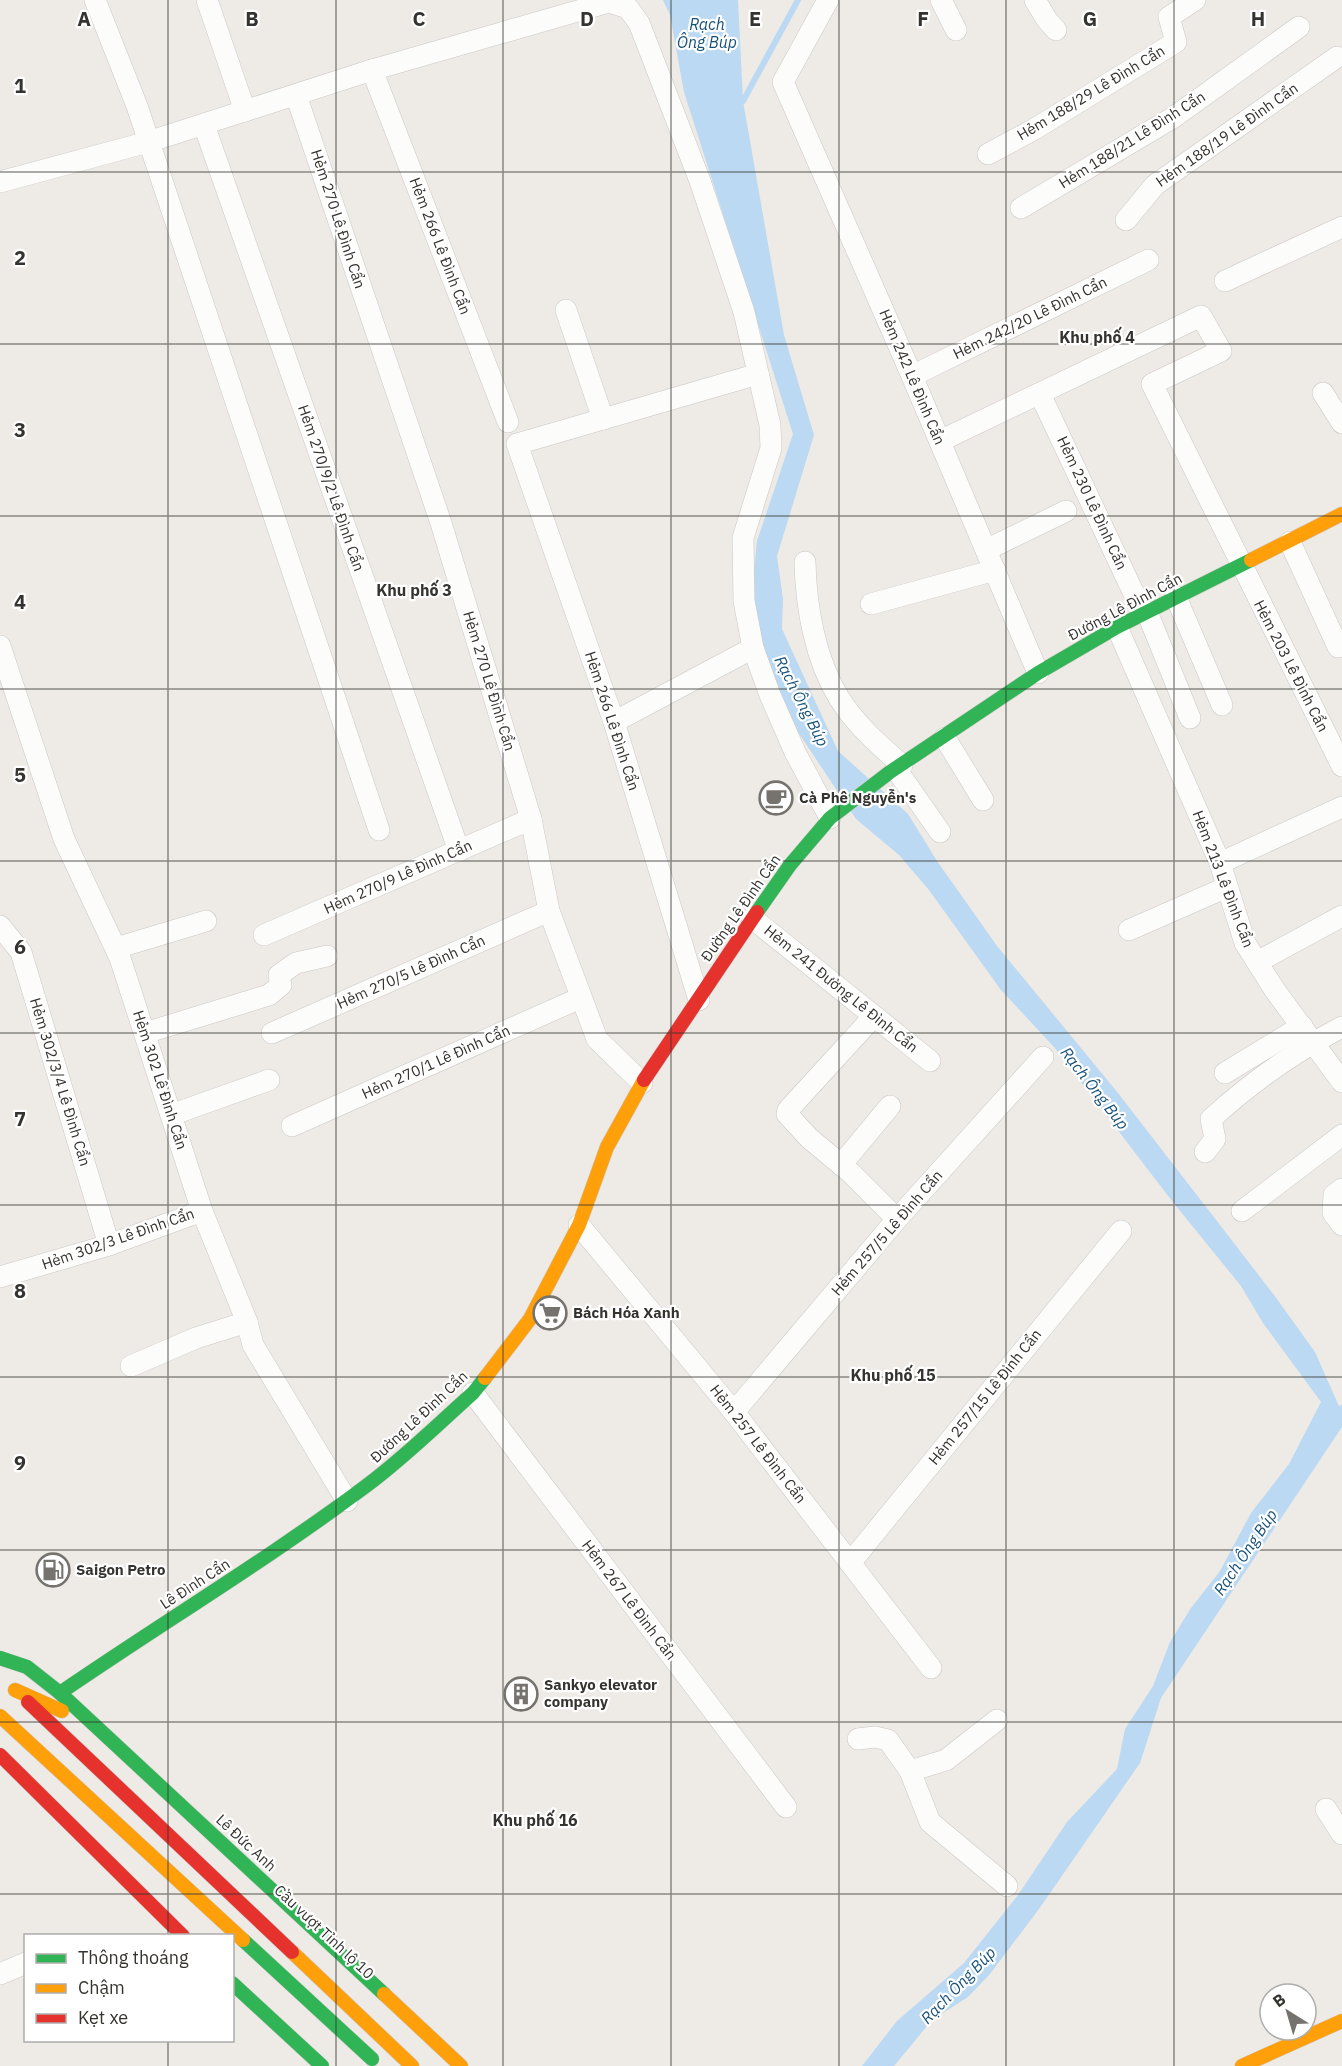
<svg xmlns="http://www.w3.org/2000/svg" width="1342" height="2066" font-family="'IBM Plex Sans',sans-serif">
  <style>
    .water { fill: #bbd9f2 }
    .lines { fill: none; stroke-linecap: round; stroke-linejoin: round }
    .stream { stroke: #bbd9f2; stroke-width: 6 }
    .street-casing { stroke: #ccc8c6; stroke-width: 22 }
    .fast-casing { stroke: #ccc8c6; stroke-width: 15 }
    .slow-casing { stroke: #ccc8c6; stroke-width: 15 }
    .jam-casing { stroke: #ccc8c6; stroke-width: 15 }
    .street { stroke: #fcfcfb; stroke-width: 21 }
    .fast { stroke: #30b455; stroke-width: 14 }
    .slow { stroke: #ff9f0a; stroke-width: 14 }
    .jam { stroke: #e5322d; stroke-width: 14 }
    .grid { fill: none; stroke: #35332f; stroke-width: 1.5; stroke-opacity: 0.55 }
    .labels { text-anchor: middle; stroke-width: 4.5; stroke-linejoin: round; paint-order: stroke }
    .street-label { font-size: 15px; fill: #35332f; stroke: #fff }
    .poi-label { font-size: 15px; font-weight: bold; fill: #35332f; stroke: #fff; text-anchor: start }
    .water-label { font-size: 16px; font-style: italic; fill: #175179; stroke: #fff }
    .neighbourhood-label { font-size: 16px; font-weight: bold; fill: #35332f; stroke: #fff }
    .grid-label { font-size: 20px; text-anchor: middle; font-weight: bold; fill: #35332f; stroke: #fff; stroke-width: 4.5; stroke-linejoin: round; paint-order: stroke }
  </style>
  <rect width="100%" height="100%" fill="#eeeae6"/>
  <!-- water -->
  <polygon class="water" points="663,0 738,0 743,101 784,335 814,435 777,556 783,599 782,629 838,751 908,814 937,861 997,946 1118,1093 1274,1295 1315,1352 1342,1413 1342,1427 1161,1698 1140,1763 1039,1909 990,1974 968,1997 932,2020 894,2066 862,2066 897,2021 964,1963 1018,1895 1067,1822 1117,1769 1125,1729 1153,1686 1170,1642 1191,1608 1220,1571 1251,1513 1289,1464 1321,1402 1263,1323 1241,1286 1172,1201 1054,1047 1001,990 929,890 899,855 856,819 792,723 765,671 750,608 757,541 793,434 684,92 670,15"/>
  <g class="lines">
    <!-- stream -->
    <g class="stream">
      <polyline points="743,101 798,0"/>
      <polyline points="1340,1411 1342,1408"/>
    </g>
    <defs>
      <g id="street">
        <polyline points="95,0 137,106 379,830"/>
        <polyline points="207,0 245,111"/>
        <polyline points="828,0 783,82 912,376 1038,673"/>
        <polyline points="941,0 956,30"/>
        <polyline points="1035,0 1047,20 1056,30"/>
        <polyline points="372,70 508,422"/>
        <polyline points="296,95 441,523 531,819 549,911 597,1039 642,1083"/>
        <polyline points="204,125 459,851"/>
        <polyline points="988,154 1033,130 1176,42 1169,17 1195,0"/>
        <polyline points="0,182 148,142 372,70 609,2 628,8 639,23 700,181 744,312 770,425 771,448 743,538 744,601 753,648 770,695 795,752 830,818"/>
        <polyline points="1021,208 1174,117 1299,27"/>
        <polyline points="1126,220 1155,185 1337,57"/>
        <polyline points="1225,281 1342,227"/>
        <polyline points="566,310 603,419"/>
        <polyline points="912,376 1148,260"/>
        <polyline points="1323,393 1342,423"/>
        <polyline points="1040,394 1143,613"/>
        <polyline points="940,441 1201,316 1221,351 1152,384 1342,766"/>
        <polyline points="1290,542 1338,647"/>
        <polyline points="986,550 1066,511"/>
        <path d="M 805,562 C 806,607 815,659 839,698 C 856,725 879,745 902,765"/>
        <polyline points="1176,597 1222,705"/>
        <polyline points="871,604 995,570"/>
        <polyline points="1147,612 1190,718"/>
        <polyline points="1117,627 1220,863 1245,943 1274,989 1342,1082"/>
        <polyline points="0,646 64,839 120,958 202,1211 247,1322 253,1345 347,1501"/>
        <polyline points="614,722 753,648"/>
        <polyline points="945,738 983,800"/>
        <polyline points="896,769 940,832"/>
        <polyline points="1220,863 1342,807"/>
        <polyline points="752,918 930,1061"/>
        <polyline points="0,926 21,952 109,1245"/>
        <polyline points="1129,930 1227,887"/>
        <polyline points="264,935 531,819"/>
        <polyline points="116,948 206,921"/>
        <polyline points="1257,962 1342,916"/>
        <polyline points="699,1000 614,722 517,444 758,374"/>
        <polyline points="874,1016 788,1110 787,1114 809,1138 851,1173 897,1219"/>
        <polyline points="145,1033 269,995 281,985 279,975 296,963 327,956"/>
        <polyline points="272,1033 549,911"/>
        <polyline points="1225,1073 1302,1026"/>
        <polyline points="171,1115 269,1080"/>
        <polyline points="292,1126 580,998"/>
        <path d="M 1205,1152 L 1215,1139 L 1211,1119 C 1249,1084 1296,1051 1342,1027"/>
        <polyline points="841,1165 890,1106"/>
        <polyline points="1342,1189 1334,1195 1333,1213 1342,1225"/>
        <polyline points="1242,1211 1342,1135"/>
        <polyline points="579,1225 734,1412 931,1668"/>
        <polyline points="0,1277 109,1245 202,1211"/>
        <polyline points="131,1366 196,1338 247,1322"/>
        <polyline points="473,1393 786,1807"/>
        <polyline points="734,1412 897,1219 1043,1057"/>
        <polyline points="850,1563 1121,1231"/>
        <polyline points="858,1739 875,1737 888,1740 910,1771 946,1760 997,1720"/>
        <polyline points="910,1771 930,1822 1007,1886"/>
        <polyline points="1326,1809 1342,1834"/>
        <polyline points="0,1974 26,1963"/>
      </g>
      <g id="fast">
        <polyline points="757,912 790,865 830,818 890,772 1038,673 1117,627 1251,560"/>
        <polyline points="0,1658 27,1667 60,1693 384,1994"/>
        <path d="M 60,1693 C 162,1623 267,1560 366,1486 C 404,1458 438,1424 473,1393 L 485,1378"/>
        <polyline points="243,1940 372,2059"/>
        <polyline points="232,1983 322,2066"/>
      </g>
      <g id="slow">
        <polyline points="1251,560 1342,514"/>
        <polyline points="485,1378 530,1319 579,1225 607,1147 644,1080"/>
        <polyline points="15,1690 62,1711"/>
        <polyline points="0,1716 243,1940"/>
        <polyline points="292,1952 412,2066"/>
        <polyline points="384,1994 461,2066"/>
        <polyline points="1242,2066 1342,2021"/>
      </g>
      <g id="jam">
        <polyline points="644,1080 757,912"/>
        <polyline points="28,1702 292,1952"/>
        <polyline points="0,1755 183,1936"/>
      </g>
    </defs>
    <!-- street casing -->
    <use href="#street" class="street-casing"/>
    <!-- fast casing -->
    <use href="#fast" class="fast-casing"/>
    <!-- slow casing -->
    <use href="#slow" class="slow-casing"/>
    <!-- jam casing -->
    <use href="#jam" class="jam-casing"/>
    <!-- street -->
    <use href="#street" class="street"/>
    <!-- fast -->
    <use href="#fast" class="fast"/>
    <!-- slow -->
    <use href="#slow" class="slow"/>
    <!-- jam -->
    <use href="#jam" class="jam"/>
  </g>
  <!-- grid -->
  <path class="grid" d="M 168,0 L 168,1936M 336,0 L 336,2066M 503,0 L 503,2066M 671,0 L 671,2066M 839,0 L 839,2066M 1006,0 L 1006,2066M 1174,0 L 1174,2066M 0,172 L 1342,172M 0,344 L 1342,344M 0,516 L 1342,516M 0,689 L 1342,689M 0,861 L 1342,861M 0,1033 L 1342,1033M 0,1205 L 1342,1205M 0,1377 L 1342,1377M 0,1550 L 1342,1550M 0,1722 L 1342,1722M 0,1894 L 1342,1894M 168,2040 L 168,2066"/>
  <!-- icons -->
  <defs>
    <symbol id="cafe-ring" viewBox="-11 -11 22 22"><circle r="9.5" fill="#fff" stroke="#76736f" stroke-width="1.5"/><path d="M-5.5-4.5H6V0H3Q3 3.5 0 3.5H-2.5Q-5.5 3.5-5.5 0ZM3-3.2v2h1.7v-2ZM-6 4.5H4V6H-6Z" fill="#76736f"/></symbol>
    <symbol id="supermarket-ring" viewBox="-11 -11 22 22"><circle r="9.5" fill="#fff" stroke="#76736f" stroke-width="1.5"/><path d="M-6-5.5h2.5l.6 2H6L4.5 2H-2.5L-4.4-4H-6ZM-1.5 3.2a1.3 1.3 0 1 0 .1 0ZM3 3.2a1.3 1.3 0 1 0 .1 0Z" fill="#76736f"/></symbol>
    <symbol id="fuel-ring" viewBox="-11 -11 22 22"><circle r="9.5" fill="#fff" stroke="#76736f" stroke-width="1.5"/><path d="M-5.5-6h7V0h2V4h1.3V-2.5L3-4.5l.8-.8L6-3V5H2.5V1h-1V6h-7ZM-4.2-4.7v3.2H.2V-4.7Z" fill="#76736f"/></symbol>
    <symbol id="building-ring" viewBox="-11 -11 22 22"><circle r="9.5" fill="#fff" stroke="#76736f" stroke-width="1.5"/><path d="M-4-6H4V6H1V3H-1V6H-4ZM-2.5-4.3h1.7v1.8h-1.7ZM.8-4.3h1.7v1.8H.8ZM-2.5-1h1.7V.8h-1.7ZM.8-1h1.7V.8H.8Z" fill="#76736f"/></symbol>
  </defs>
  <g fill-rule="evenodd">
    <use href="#cafe-ring" x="757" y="779" width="38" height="38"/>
    <use href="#supermarket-ring" x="531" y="1294" width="38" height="38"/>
    <use href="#fuel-ring" x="34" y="1551" width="38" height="38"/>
    <use href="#building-ring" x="502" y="1675" width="38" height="38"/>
  </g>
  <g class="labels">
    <!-- street labels -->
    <g class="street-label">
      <text transform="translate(1091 93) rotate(-31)" y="5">Hẻm 188/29 Lê Đình Cẩn</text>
      <text transform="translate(1227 135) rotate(-35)" y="5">Hẻm 188/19 Lê Đình Cẩn</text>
      <text transform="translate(1132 140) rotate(-32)" y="5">Hẻm 188/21 Lê Đình Cẩn</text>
      <text transform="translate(338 219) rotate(72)" y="5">Hẻm 270 Lê Đình Cẩn</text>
      <text transform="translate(440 246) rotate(69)" y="5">Hẻm 266 Lê Đình Cẩn</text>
      <text transform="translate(1030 318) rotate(-26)" y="5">Hẻm 242/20 Lê Đình Cẩn</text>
      <text transform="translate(912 377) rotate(67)" y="5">Hẻm 242 Lê Đình Cẩn</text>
      <text transform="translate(331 488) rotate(71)" y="5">Hẻm 270/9/2 Lê Đình Cẩn</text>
      <text transform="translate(1092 503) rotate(65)" y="5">Hẻm 230 Lê Đình Cẩn</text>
      <text transform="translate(1125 607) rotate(-28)" y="5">Đường Lê Đình Cẩn</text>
      <text transform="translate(1291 666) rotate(63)" y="5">Hẻm 203 Lê Đình Cẩn</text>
      <text transform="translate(489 681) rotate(73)" y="5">Hẻm 270 Lê Đình Cẩn</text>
      <text transform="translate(612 721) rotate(72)" y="5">Hẻm 266 Lê Đình Cẩn</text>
      <text transform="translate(398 877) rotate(-24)" y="5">Hẻm 270/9 Lê Đình Cẩn</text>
      <text transform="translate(1223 879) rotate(69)" y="5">Hẻm 213 Lê Đình Cẩn</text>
      <text transform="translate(741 908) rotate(-55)" y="5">Đường Lê Đình Cẩn</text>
      <text transform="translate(411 972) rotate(-24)" y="5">Hẻm 270/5 Lê Đình Cẩn</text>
      <text transform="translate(841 989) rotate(39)" y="5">Hẻm 241 Đường Lê Đình Cẩn</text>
      <text transform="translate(436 1062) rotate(-24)" y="5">Hẻm 270/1 Lê Đình Cẩn</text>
      <text transform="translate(160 1080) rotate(72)" y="5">Hẻm 302 Lê Đình Cẩn</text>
      <text transform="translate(60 1082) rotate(73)" y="5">Hẻm 302/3/4 Lê Đình Cẩn</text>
      <text transform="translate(887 1233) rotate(-49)" y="5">Hẻm 257/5 Lê Đình Cẩn</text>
      <text transform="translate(118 1239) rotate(-19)" y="5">Hẻm 302/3 Lê Đình Cẩn</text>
      <text transform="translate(985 1397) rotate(-51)" y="5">Hẻm 257/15 Lê Đình Cẩn</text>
      <text transform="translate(419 1417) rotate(-43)" y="5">Đường Lê Đình Cẩn</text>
      <text transform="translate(758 1444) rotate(52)" y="5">Hẻm 257 Lê Đình Cẩn</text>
      <text transform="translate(195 1584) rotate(-33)" y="5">Lê Đình Cẩn</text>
      <text transform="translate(629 1600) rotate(53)" y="5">Hẻm 267 Lê Đình Cẩn</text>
      <text transform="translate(246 1843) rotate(43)" y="5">Lê Đức Anh</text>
      <text transform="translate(324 1932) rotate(43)" y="5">Cầu vượt Tỉnh lộ 10</text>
    </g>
    <!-- poi labels -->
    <g class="poi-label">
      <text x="799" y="803">Cà Phê Nguyễn's</text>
      <text x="573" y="1318">Bách Hóa Xanh</text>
      <text x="76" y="1575">Saigon Petro</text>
      <text x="544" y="1690">Sankyo elevator<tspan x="544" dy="17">company</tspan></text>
    </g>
    <!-- water labels -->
    <g class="water-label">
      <text x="707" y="30">Rạch<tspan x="707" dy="18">Ông Búp</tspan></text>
      <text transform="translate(802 701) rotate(63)" y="6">Rạch Ông Búp</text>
      <text transform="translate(1095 1088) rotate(52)" y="6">Rạch Ông Búp</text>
      <text transform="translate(1245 1552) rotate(-56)" y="6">Rạch Ông Búp</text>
      <text transform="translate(958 1985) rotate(-46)" y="6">Rạch Ông Búp</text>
    </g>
    <!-- neighbourhood labels -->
    <g class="neighbourhood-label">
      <text x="1097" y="343">Khu phố 4</text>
      <text x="414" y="596">Khu phố 3</text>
      <text x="893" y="1381">Khu phố 15</text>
      <text x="535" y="1826">Khu phố 16</text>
    </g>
  </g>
  <g class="grid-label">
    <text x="84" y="26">A</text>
    <text x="252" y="26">B</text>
    <text x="419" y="26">C</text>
    <text x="587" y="26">D</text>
    <text x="755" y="26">E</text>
    <text x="923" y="26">F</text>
    <text x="1090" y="26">G</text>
    <text x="1258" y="26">H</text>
    <text x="20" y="93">1</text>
    <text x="20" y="265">2</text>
    <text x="20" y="437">3</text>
    <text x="20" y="609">4</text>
    <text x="20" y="782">5</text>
    <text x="20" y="954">6</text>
    <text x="20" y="1126">7</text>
    <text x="20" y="1298">8</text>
    <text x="20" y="1470">9</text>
  </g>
  <!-- legend -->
  <rect x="24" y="1934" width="210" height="108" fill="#ffffff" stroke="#aeadac" stroke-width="1.5"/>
  <rect x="36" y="1954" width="30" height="9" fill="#30b455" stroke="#aeadac" stroke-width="1.5"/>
  <text x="78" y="1964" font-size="18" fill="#35332f">Thông thoáng</text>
  <rect x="36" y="1984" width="30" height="9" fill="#ff9f0a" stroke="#aeadac" stroke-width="1.5"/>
  <text x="78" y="1994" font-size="18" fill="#35332f">Chậm</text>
  <rect x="36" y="2014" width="30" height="9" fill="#e5322d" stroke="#aeadac" stroke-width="1.5"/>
  <text x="78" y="2024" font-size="18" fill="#35332f">Kẹt xe</text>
  <!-- north arrow -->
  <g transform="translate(1288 2012) rotate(323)"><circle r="28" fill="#ffffff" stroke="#aeadac" stroke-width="1.5"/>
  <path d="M0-4.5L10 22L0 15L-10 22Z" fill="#76736f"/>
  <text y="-9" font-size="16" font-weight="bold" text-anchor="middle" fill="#35332f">B</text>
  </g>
</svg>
